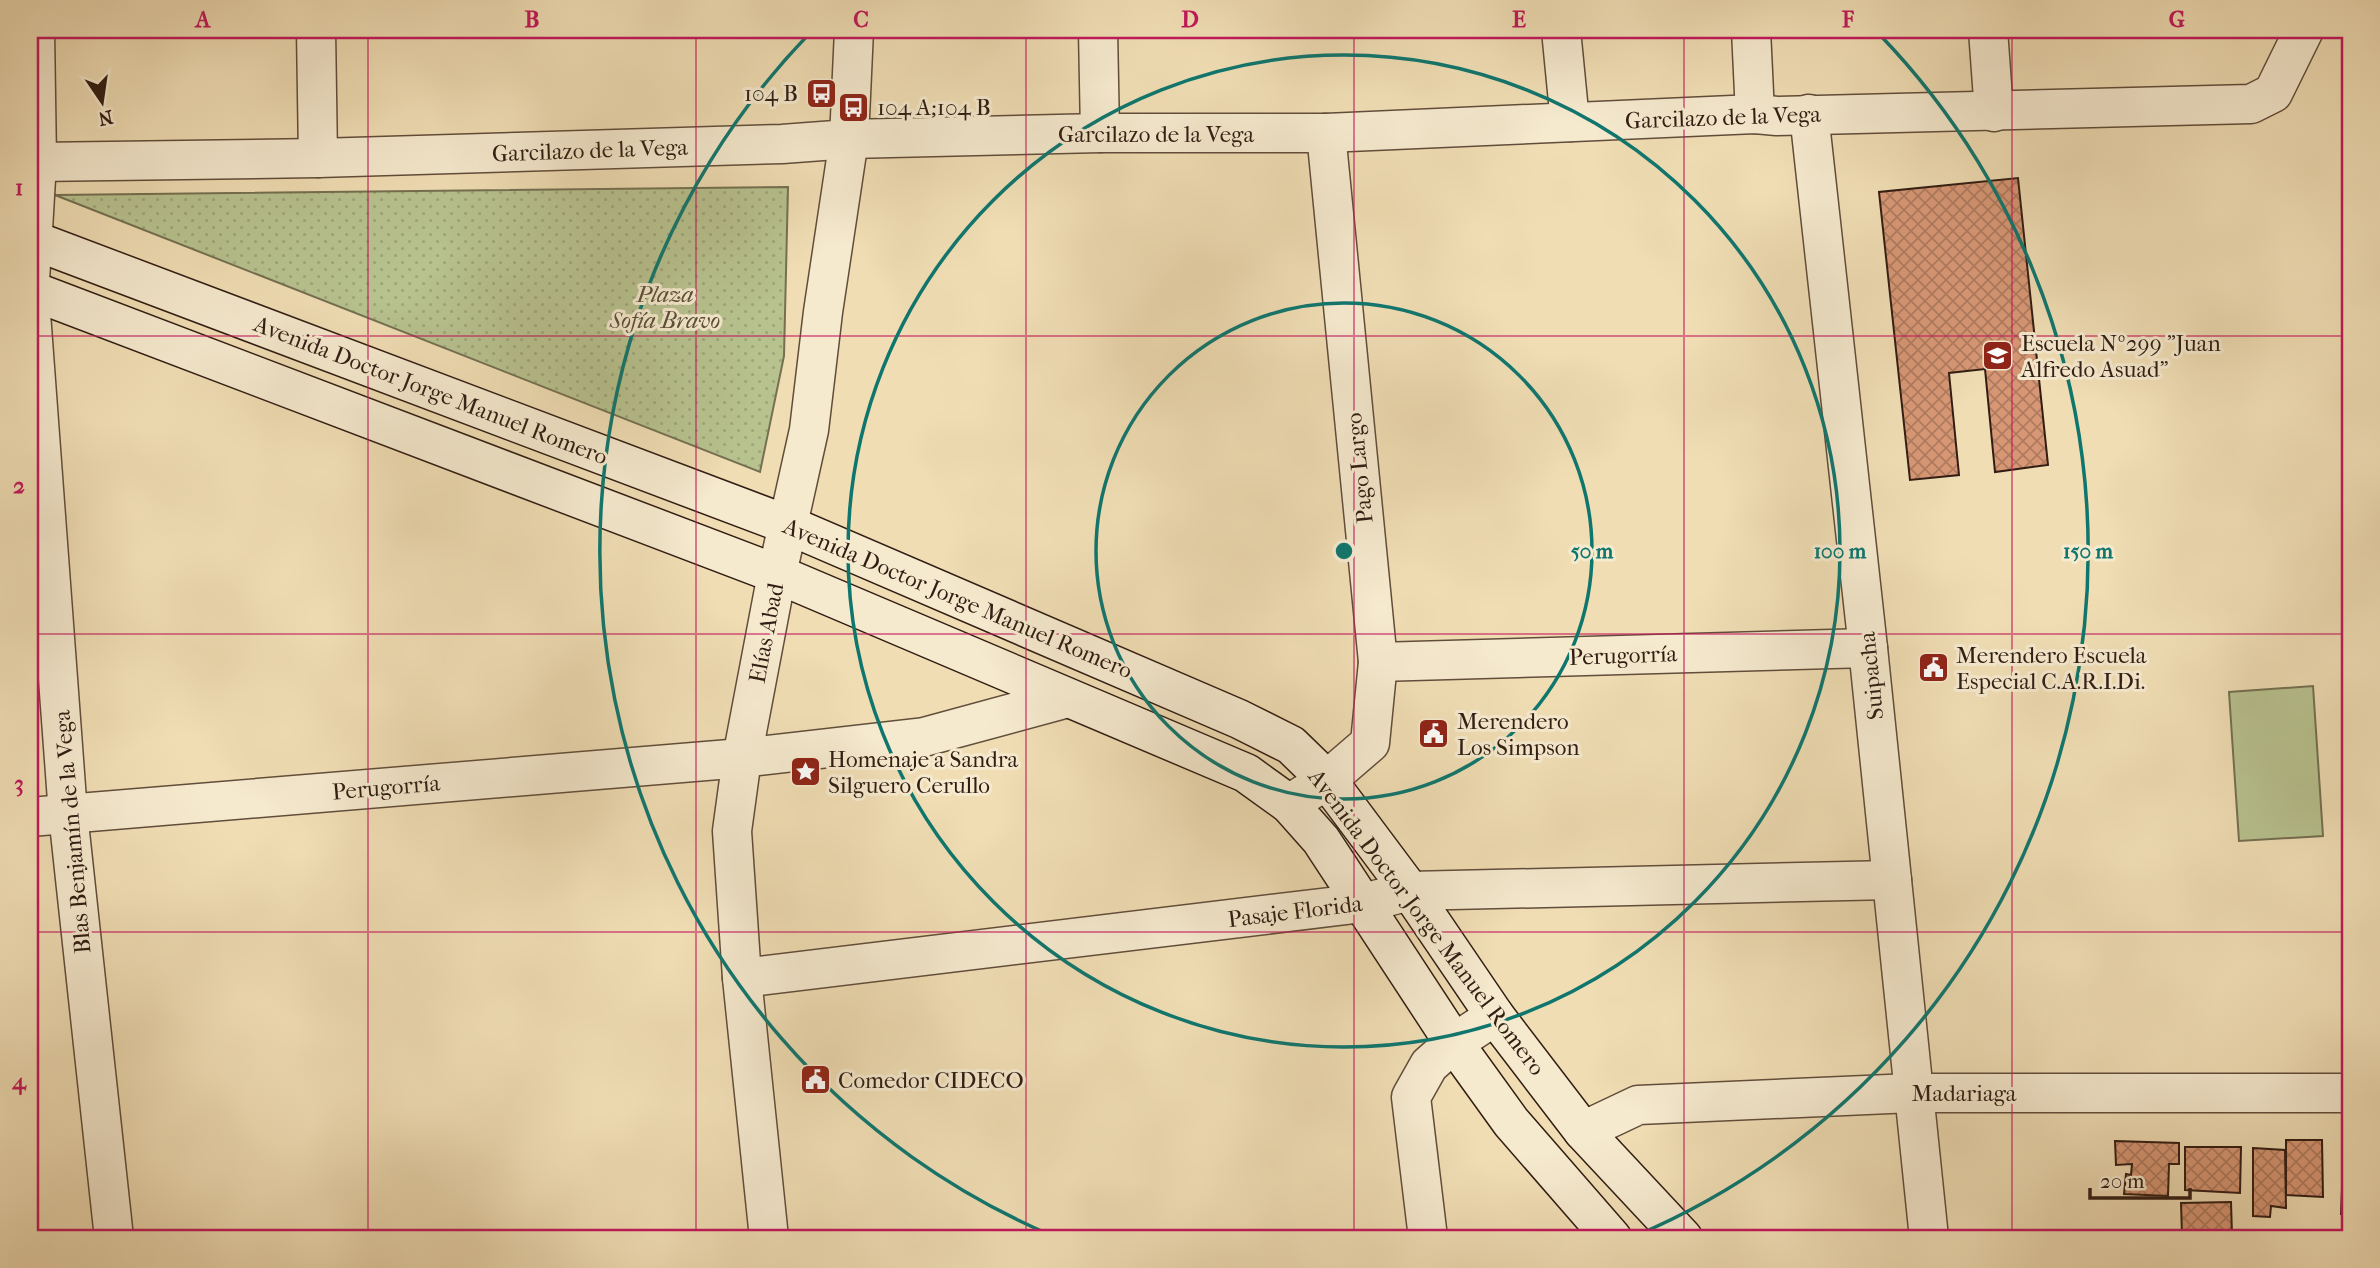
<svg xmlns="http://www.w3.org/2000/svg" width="2380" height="1268" font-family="'IM FELL French Canon',serif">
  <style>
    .grass { fill: #b7c28f; stroke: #747051; stroke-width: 2 }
    .park { fill: url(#park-dots); stroke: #747051; stroke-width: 2 }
    .building { fill: url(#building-cross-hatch); stroke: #311d13; stroke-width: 2 }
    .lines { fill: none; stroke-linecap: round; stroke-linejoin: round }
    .minor-casing { stroke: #614d3b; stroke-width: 41 }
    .tertiary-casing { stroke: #614d3b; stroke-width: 41 }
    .secondary-casing { stroke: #311d13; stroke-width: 41 }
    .minor { stroke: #f5e9ce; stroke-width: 38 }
    .tertiary { stroke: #f5e9ce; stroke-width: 38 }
    .secondary { stroke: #f5e9ce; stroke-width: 38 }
    .grid { fill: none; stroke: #c2185b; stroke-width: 2; stroke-opacity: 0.55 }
    .ring { fill: none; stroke: #0f766e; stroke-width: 3.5 }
    .labels { text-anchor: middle; stroke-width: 6; stroke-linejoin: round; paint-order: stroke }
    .poi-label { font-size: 23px; fill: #311d13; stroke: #f5e9ce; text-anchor: start }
    .street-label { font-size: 23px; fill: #311d13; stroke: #f5e9ce }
    .park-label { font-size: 23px; font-style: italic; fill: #594f38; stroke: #f5e9ce }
    .centre { fill: #0f766e; stroke: #f5e9ce; stroke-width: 3.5 }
    .ring-label { font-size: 21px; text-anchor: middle; font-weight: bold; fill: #0f766e; stroke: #f5e9ce; stroke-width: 6; stroke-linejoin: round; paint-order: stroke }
    .neatline { fill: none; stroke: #c2185b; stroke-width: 2.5 }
    .grid-label { font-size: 23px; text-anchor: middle; font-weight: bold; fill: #c2185b }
  </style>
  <defs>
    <pattern id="park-dots" width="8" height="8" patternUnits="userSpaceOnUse" patternTransform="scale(1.75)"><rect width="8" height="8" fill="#b7c28f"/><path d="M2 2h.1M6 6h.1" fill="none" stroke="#9ea67a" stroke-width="1.8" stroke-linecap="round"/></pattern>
    <pattern id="building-cross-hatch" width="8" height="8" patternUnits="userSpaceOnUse" patternTransform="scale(1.75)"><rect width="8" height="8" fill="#d79775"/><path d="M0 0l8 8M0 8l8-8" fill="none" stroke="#af7b5f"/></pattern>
  </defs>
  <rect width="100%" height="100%" fill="#f0ddb4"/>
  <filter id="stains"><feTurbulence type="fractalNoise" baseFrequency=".00286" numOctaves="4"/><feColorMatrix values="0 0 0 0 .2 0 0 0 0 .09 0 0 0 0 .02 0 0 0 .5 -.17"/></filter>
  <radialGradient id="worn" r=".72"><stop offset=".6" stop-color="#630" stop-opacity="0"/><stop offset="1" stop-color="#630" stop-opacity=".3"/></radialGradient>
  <!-- grass -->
  <polygon class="grass" points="2313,686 2323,836 2239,841 2229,692"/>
  <!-- park -->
  <polygon class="park" points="788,187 784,356 760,472 55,195"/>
  <!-- building -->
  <g class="building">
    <polygon points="2018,178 2048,465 1995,472 1985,369 1949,373 1959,475 1910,480 1879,192"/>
    <polygon points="2286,1140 2322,1140 2323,1197 2286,1195"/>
    <polygon points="2115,1141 2179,1143 2179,1164 2169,1164 2168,1196 2124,1194 2126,1174 2131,1175 2132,1164 2116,1165"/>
    <polygon points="2185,1147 2241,1147 2240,1193 2185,1190"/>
    <polygon points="2253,1148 2285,1150 2286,1208 2271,1206 2270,1217 2253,1216"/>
    <polygon points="2343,1163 2350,1163 2350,1214 2341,1214"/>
    <polygon points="2231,1202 2232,1235 2182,1235 2181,1203"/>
    <polygon points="2253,1232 2278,1232 2277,1238 2253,1238"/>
  </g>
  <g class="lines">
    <defs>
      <g id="minor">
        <polyline points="316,30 318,158"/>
        <polyline points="1098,30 1100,133"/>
        <polyline points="1561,30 1570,122"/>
        <polyline points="1751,30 1755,114"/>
        <polyline points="1988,30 1994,112"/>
        <polyline points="1809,114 1868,648 1929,1238"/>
        <polyline points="37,162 318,158 782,144 849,139 1100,133 1326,133 1755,114 1777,116 2251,104 2273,93 2304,30"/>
        <polyline points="30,281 37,162 35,30"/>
        <polyline points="30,300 68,814 114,1238"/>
        <polyline points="1378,662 1868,648"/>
        <polyline points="1289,804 1327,780 1370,743 1378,662 1326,133"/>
        <polyline points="30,817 742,758 924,737 1068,698"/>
        <polyline points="742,978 1363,903 1410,891 1892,880"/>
        <polyline points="1583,1131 1638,1105 1912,1093 2350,1093"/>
        <polyline points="769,1238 742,978 732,831 742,758 777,574"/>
        <polyline points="1428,1238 1411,1097 1429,1065 1454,1043 1495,1016"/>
      </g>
      <polyline id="tertiary" points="777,574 809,430 823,312 849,139 854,30"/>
      <g id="secondary">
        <polyline points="30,239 788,525 1239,719 1291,745 1327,780 1410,891 1495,1016 1583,1131 1683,1238"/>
        <polyline points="30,290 777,574 1246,773 1289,804 1321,840 1454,1043 1511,1122 1612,1238"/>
      </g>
    </defs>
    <!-- minor casing -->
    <use href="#minor" class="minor-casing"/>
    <!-- tertiary casing -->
    <use href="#tertiary" class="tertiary-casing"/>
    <!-- secondary casing -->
    <use href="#secondary" class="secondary-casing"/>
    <!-- minor -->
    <use href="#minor" class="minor"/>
    <!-- tertiary -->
    <use href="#tertiary" class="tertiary"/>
    <!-- secondary -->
    <use href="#secondary" class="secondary"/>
  </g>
  <!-- grid -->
  <path class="grid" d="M 368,30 L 368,1238M 696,30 L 696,1238M 1026,30 L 1026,1238M 1354,30 L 1354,1238M 1684,30 L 1684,1238M 2012,30 L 2012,1238M 30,336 L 2350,336M 30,634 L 2350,634M 30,932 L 2350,932"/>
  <!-- distance rings -->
  <g class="ring">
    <circle cx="1344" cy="551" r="248"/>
    <circle cx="1344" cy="551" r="496"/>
    <path d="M1053 1236A744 744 0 0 1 809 34M1879 34A744 744 0 0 1 1635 1236"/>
  </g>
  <!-- icons -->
  <defs>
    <symbol id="bus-square" viewBox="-11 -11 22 22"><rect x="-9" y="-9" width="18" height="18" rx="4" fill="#8f2418" stroke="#f5e9ce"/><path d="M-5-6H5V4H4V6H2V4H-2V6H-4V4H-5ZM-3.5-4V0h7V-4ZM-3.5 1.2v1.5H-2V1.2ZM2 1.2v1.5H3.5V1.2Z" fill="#fff"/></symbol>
    <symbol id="school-square" viewBox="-11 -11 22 22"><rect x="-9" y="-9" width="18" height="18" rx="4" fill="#8f2418" stroke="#f5e9ce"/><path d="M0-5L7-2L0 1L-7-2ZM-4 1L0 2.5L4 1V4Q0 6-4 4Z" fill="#fff"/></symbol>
    <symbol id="civic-square" viewBox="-11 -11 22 22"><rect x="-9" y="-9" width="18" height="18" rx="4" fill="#8f2418" stroke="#f5e9ce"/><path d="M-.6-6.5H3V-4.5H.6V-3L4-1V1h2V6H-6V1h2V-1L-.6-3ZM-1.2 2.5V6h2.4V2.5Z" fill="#fff"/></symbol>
    <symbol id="sight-square" viewBox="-11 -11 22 22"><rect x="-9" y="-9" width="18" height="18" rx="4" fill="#8f2418" stroke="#f5e9ce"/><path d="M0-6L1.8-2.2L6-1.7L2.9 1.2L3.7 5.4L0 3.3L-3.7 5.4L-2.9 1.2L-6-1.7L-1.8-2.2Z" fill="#fff"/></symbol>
  </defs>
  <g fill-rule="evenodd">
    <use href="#bus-square" x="804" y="76" width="35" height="35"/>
    <use href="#bus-square" x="836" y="90" width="35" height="35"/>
    <use href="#school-square" x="1980" y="338" width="35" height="35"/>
    <use href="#civic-square" x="1916" y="650" width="35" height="35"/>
    <use href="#civic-square" x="1416" y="716" width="35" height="35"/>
    <use href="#sight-square" x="788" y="754" width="35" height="35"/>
    <use href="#civic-square" x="798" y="1062" width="35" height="35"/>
  </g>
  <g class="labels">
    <!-- poi labels -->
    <g class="poi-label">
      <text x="798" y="101" text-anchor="end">104 B</text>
      <text x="877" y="115">104 A;104 B</text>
      <text x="2021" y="351">Escuela Nº299 "Juan<tspan x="2021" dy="26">Alfredo Asuad"</tspan></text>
      <text x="1956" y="663">Merendero Escuela<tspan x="1956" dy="26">Especial C.A.R.I.Di.</tspan></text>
      <text x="1457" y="729">Merendero<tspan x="1457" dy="26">Los Simpson</tspan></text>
      <text x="828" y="767">Homenaje a Sandra<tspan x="828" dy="26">Silguero Cerullo</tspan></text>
      <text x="838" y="1088">Comedor CIDECO</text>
    </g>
    <!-- street labels -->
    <g class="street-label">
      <text transform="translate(1723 117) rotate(-2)" y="8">Garcilazo de la Vega</text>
      <text x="1156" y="142">Garcilazo de la Vega</text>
      <text transform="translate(590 150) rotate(-2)" y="8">Garcilazo de la Vega</text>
      <text transform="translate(431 390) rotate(21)" y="8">Avenida Doctor Jorge Manuel Romero</text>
      <text transform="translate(1359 468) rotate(-96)" y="8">Pago Largo</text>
      <text transform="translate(958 598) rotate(23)" y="8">Avenida Doctor Jorge Manuel Romero</text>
      <text transform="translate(766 633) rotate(-79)" y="8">Elías Abad</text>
      <text transform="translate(1623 655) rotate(-2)" y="8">Perugorría</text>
      <text transform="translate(1871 676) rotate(-96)" y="8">Suipacha</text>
      <text transform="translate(386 787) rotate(-5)" y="8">Perugorría</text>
      <text transform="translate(72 832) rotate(-95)" y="8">Blas Benjamín de la Vega</text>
      <text transform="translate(1295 911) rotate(-7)" y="8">Pasaje Florida</text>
      <text transform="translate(1427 922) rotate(53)" y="8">Avenida Doctor Jorge Manuel Romero</text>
      <text x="1964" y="1101">Madariaga</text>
    </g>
    <!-- park labels -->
    <g class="park-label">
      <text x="665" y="302">Plaza<tspan x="665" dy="26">Sofía Bravo</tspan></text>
    </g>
  </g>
  <circle cx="1344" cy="551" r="10" class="centre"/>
  <g class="ring-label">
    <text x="1592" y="558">50 m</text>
    <text x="1840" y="558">100 m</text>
    <text x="2088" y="558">150 m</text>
  </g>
  <!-- margin -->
  <rect width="2380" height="1268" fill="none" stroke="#f0ddb4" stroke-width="77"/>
  <!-- north arrow -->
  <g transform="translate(102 102) rotate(167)" stroke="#f5e9ce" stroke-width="5" paint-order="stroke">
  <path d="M0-5L12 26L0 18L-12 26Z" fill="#311d13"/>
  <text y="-10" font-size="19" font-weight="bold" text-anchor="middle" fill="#311d13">N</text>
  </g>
  <!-- scale -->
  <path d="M2090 1188v10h100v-10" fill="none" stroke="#311d13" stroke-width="3.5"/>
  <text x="2100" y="1188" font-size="21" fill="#311d13" stroke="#f5e9ce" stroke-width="5" paint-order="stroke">20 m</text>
  <rect x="38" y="38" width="2304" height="1192" class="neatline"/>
  <g class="grid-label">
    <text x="203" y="27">A</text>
    <text x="532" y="27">B</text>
    <text x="861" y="27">C</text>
    <text x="1190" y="27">D</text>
    <text x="1519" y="27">E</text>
    <text x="1848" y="27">F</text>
    <text x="2177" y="27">G</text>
    <text x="19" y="195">1</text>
    <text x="19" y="493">2</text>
    <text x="19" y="791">3</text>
    <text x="19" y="1089">4</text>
  </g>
  <rect width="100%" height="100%" filter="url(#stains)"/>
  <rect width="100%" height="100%" fill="url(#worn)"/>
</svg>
